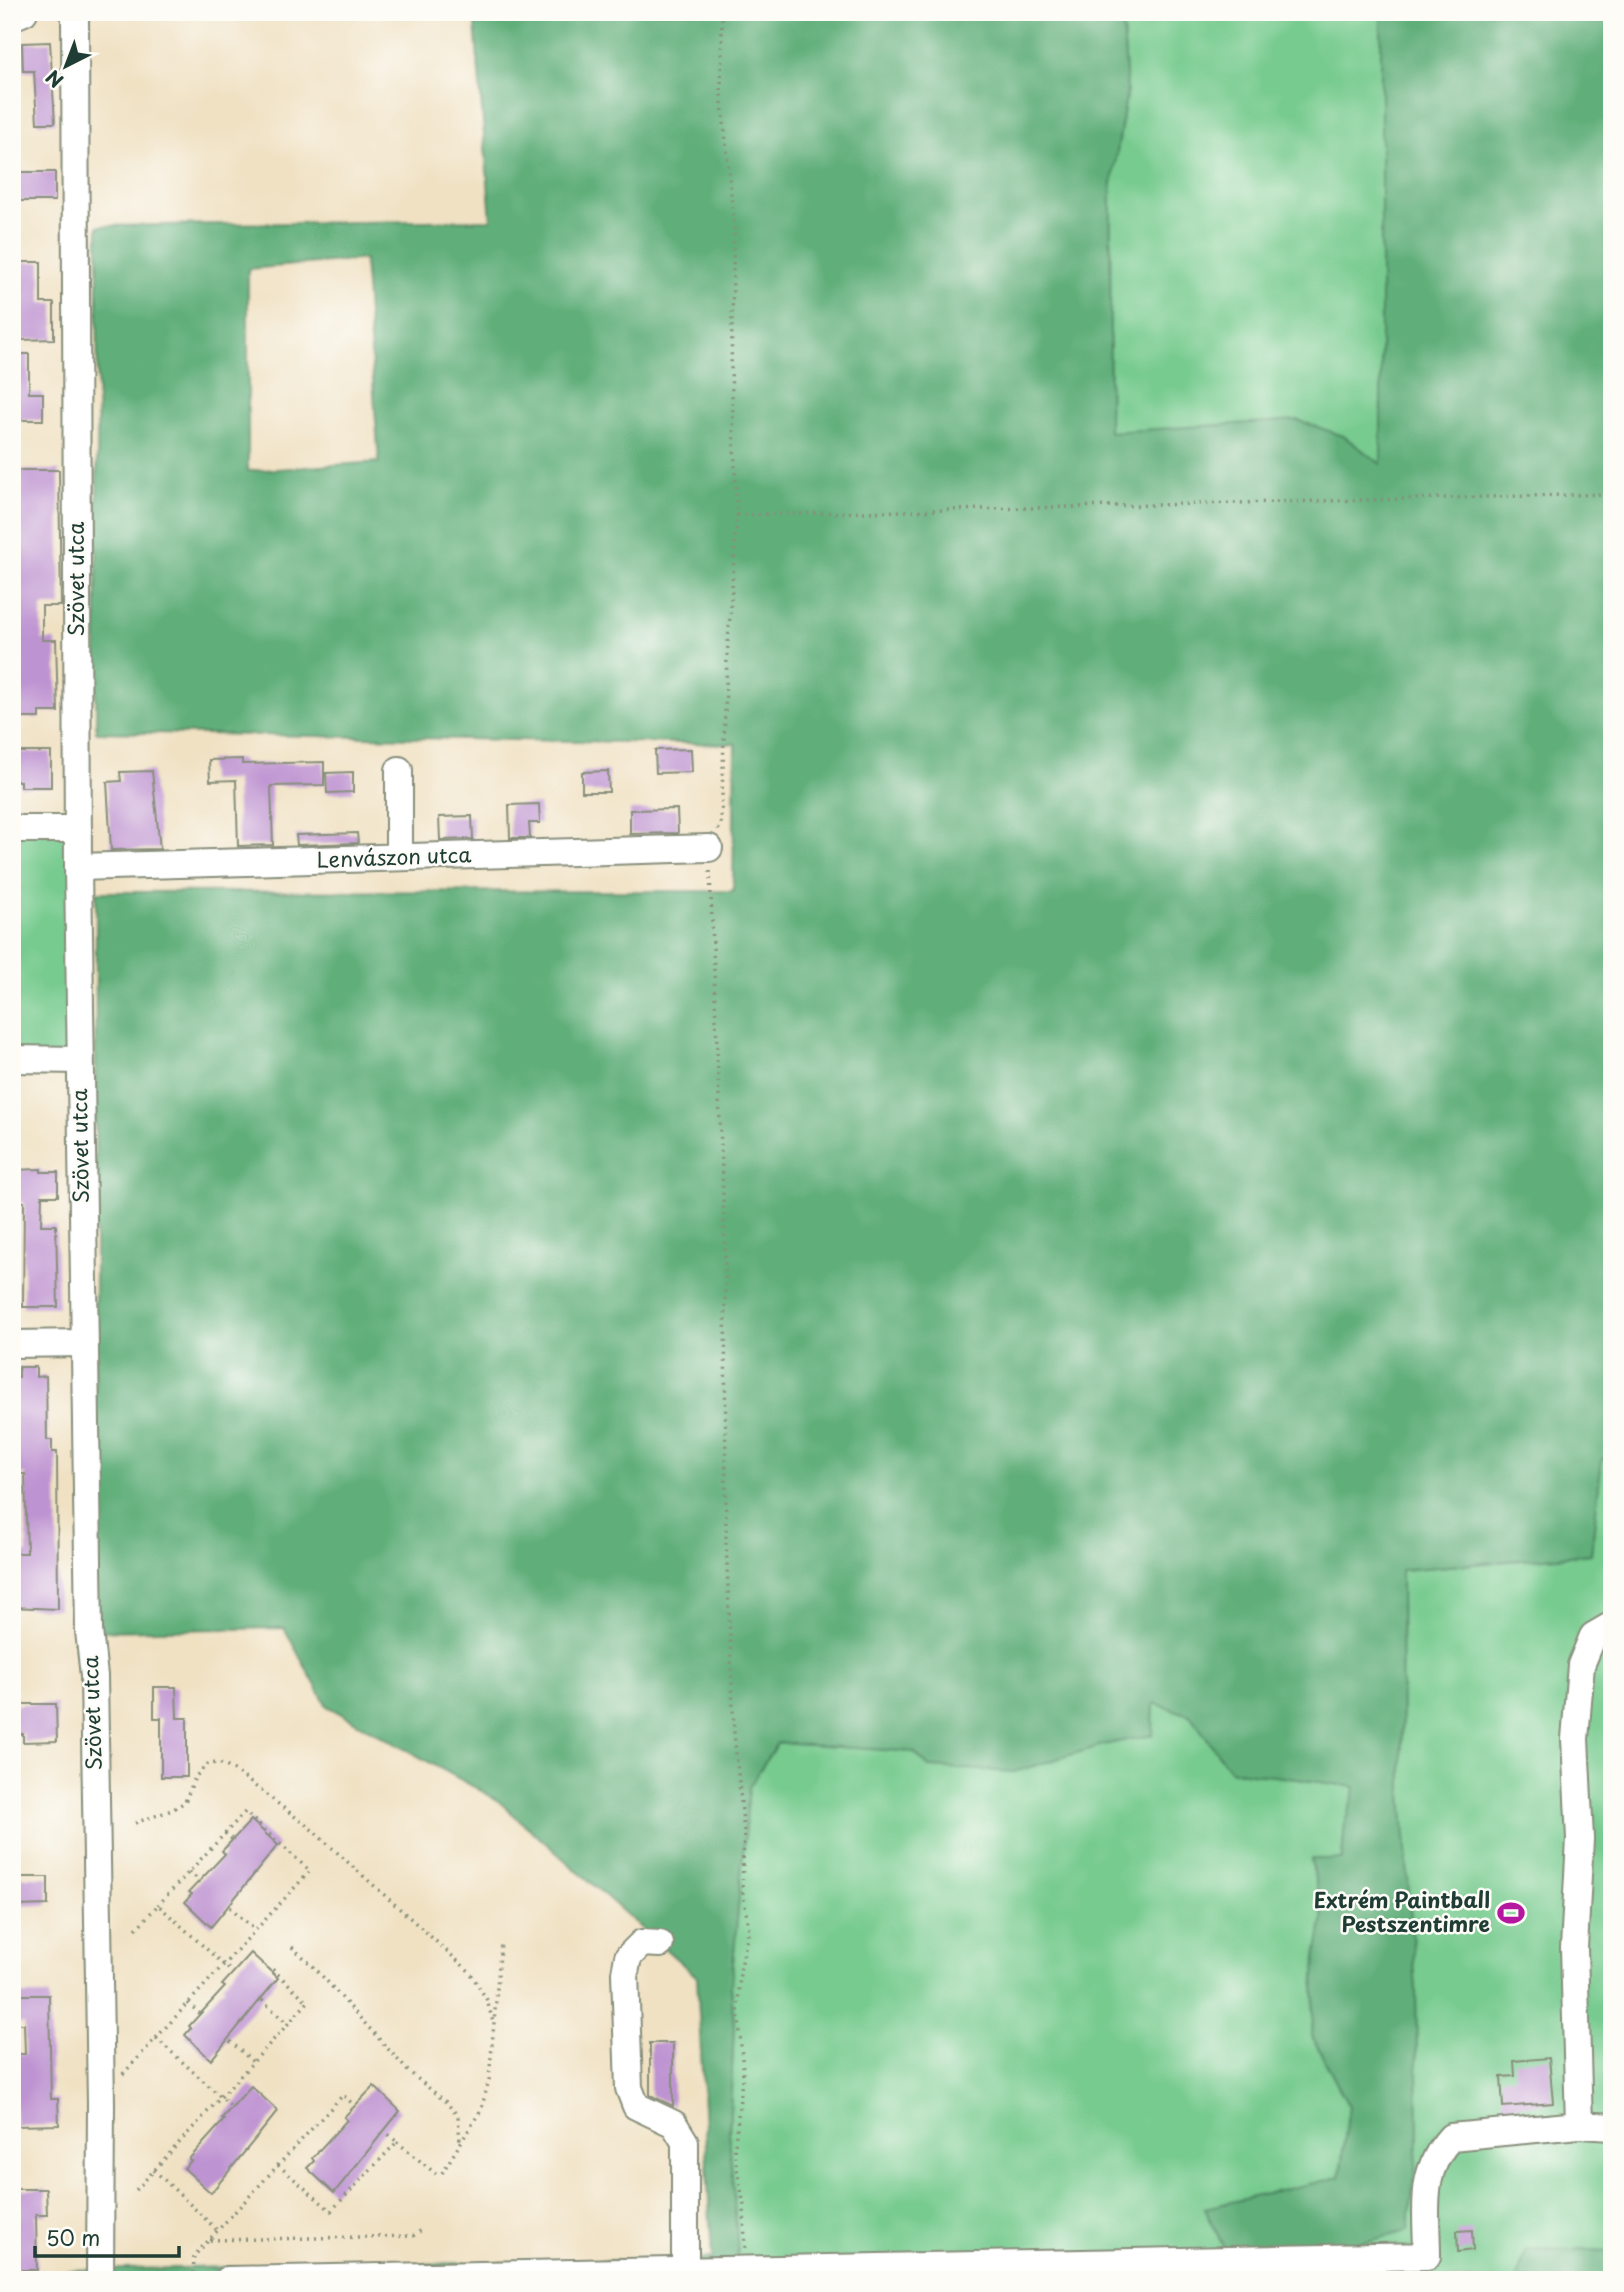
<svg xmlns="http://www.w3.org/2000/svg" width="1624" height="2292" font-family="'Playpen Sans',sans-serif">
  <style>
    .green { fill: #77cb8f; stroke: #4b8462; stroke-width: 2 }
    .forest { fill: #61af7a; stroke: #407657; stroke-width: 2; fill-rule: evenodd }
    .building { fill: #be93d1 }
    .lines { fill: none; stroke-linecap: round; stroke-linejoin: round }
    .minor-casing { stroke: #888f7c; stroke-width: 30 }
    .path { stroke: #888f7c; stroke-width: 3.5; stroke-dasharray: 2 5; stroke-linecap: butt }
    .minor { stroke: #fff; stroke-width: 26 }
    .labels { text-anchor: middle; stroke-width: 5; stroke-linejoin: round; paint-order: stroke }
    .street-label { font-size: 21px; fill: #1f3d34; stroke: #fdfcf7 }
    .poi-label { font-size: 21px; font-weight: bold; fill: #1f3d34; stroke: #fdfcf7; text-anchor: end }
  </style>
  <rect width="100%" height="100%" fill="#fdfcf7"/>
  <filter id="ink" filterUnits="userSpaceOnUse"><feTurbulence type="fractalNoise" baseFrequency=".0143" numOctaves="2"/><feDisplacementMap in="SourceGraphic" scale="14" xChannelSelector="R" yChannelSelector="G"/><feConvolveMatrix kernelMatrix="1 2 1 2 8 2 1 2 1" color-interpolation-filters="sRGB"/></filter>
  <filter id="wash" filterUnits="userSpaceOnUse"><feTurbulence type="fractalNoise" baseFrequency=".00686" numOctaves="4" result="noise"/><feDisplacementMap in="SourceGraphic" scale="28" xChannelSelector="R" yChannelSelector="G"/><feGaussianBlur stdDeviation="1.57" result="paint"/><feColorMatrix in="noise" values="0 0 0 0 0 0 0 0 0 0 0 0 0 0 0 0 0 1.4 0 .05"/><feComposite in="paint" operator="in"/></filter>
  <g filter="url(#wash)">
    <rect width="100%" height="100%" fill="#f0e1c3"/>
    <!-- green -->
    <g class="green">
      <polygon points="1122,12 1381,12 1382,465 1343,436 1109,433 1111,189 1127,90"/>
      <polygon points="12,829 78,829 80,1060 12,1059"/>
      <path d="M 1602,1458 L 1612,1459 L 1612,2251 L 1528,2249 L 1516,2280 L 731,2280 L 729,2133 L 734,2026 L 731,1986 L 749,1787 L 777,1743 C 901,1751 1029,1760 1152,1735 L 1154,1703 L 1190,1715 L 1230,1770 L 1356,1787 L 1345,1823 L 1342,1859 L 1311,1860 L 1323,1918 L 1316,1957 L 1312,2036 L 1349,2107 L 1340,2177 L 1205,2209 L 1227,2254 L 1418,2145 L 1416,1991 L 1402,1794 L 1401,1570 L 1591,1554 Z"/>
    </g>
    <!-- forest -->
    <g class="forest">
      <path d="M 474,12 L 1122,12 L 1127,90 L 1111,189 L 1109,432 L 1298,420 L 1343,436 L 1381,464 L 1381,12 L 1612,12 L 1612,1459 L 1602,1459 L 1591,1554 L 1401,1570 L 1402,1794 L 1416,1991 L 1418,2145 L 1408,2231 L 1360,2243 L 1227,2254 L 1205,2208 L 1340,2177 L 1349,2107 L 1312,2036 L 1316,1957 L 1323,1918 L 1311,1859 L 1342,1859 L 1345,1823 L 1356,1787 L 1230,1770 L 1190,1715 L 1154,1703 L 1153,1735 L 1103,1745 L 1014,1772 L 929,1767 L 914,1752 L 777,1743 L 749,1787 L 731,1986 L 734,2026 L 729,2133 L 738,2252 L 731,2280 L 68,2280 L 67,2270 L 712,2259 L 697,1977 L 496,1799 L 327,1706 L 284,1628 L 94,1631 L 96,892 L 733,891 L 735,744 L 96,732 L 98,226 L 491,220 ZM 364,259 L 379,462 L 248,471 L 248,269 Z"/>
      <polygon points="1527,2249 1612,2251 1612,2280 1516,2280"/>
    </g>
    <g id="blocks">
      <!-- building -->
      <g class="building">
        <polygon points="50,42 55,123 37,123 34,71 23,71 22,43"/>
        <rect x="18" y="172" width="37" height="29"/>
        <polygon points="12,262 41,262 41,303 54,303 54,339 21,340 21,285 12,285"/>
        <polygon points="12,354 29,354 29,393 43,393 43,420 12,420"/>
        <polygon points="12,470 59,470 61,606 42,606 42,640 56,640 58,712 39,712 39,718 12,718"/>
        <polygon points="691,749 692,772 656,773 655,750"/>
        <polygon points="12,752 51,752 51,787 20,787 20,781 12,781"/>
        <polygon points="242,759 242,764 324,762 324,785 271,786 273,845 238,846 236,780 210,781 209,760"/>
        <polygon points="152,771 160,849 111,850 107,782 121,781 120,772"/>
        <polygon points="608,771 609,792 582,792 582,772"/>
        <polygon points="353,772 353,792 327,793 326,773"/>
        <polygon points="539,804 540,823 529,823 530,838 510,838 509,805"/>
        <polygon points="677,809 678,833 630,834 630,810"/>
        <polygon points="472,816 473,839 440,840 439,817"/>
        <polygon points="357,833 358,843 297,845 296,835"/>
        <polygon points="41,1169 41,1172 58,1172 58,1196 42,1196 41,1225 56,1225 58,1307 23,1307 24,1202 12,1202 12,1170"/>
        <polygon points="19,1367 36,1367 36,1377 46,1376 47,1440 52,1440 52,1452 57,1452 58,1609 12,1607 12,1553 27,1553 25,1474 12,1474 12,1377 19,1377"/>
        <polygon points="154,1687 176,1687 177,1718 187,1718 187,1777 161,1777 161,1718 154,1718"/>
        <polygon points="22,1704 56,1704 57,1741 23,1742 23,1734 12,1734 12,1706"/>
        <polygon points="251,1820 278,1845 211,1927 185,1902 192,1894 189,1892 225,1854 222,1851"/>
        <polygon points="16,1877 48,1877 48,1905 16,1906"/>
        <polygon points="251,1953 278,1978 211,2060 185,2035 191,2028 189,2026 225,1987 222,1985"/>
        <polygon points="12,1995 49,1995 51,2099 58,2099 59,2125 16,2126 12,2054 25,2054 24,2024 12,2024"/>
        <polygon points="650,2043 673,2043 673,2106 650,2095"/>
        <polygon points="1549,2058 1553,2103 1503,2107 1501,2077 1515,2076 1514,2061"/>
        <polygon points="251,2086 278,2111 211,2193 184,2168 191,2161 189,2159 224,2120 222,2118"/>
        <polygon points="374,2086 400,2111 334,2193 307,2168 314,2161 312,2158 347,2120 344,2117"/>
        <polygon points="16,2189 46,2189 47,2215 36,2215 37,2270 12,2270"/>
        <polygon points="1472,2230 1473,2250 1458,2252 1457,2231"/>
      </g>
    </g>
  </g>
  <g filter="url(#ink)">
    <use href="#blocks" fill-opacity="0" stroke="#888f7c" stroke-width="2"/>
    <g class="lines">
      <defs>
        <g id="minor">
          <polyline points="75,12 78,867 89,1631 94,1676 101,2103 100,2280"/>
          <polyline points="12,17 24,12"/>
          <polyline points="12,829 78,829"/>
          <polyline points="399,857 399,770"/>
          <polyline points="78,867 709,848"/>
          <polyline points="12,1059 80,1060"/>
          <polyline points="12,1344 84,1343"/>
          <polyline points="660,1944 642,1943 628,1957 625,1973 629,2088 636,2106 674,2124 685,2142 685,2271"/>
          <polyline points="1579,2125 1612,2127"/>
          <path d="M 228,2280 L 1427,2256 C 1427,2210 1418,2173 1451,2137 L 1579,2125 L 1574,1948 L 1580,1839 L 1575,1739 L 1581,1665 L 1593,1636 L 1612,1625"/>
        </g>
      </defs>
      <!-- minor casing -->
      <use href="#minor" class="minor-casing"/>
      <!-- path -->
      <g class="path">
        <polyline points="737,515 1612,494"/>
        <polyline points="718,830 721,824 727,658 737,515 731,370 734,224 721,92 722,12"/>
        <polyline points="710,871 725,1247 726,1540 734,1733 744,1832 742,1888 749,1929 740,1971 738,2008 743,2071 734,2153 744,2205 745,2248"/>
        <polyline points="135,1823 172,1810 185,1802 195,1777 208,1764 219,1763 234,1770 311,1829 470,1972 487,2000 493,2022"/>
        <polyline points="225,1833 233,1840"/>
        <polyline points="189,1872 200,1881"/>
        <polyline points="230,1907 255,1930"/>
        <polyline points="136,1929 158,1905 233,1973"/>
        <polyline points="292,1947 314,1967 408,2071 446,2102 458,2116 460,2141"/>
        <polyline points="262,2000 288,2024"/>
        <polyline points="188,2003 200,2014"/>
        <polyline points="156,2038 310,1871 245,1812 158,1905"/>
        <polyline points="230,2041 253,2062"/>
        <polyline points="123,2074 156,2038 232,2107"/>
        <polyline points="397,2142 436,2174"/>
        <polyline points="278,2165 331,2211 397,2142 386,2132"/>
        <polyline points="154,2170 218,2231"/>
        <polyline points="442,2173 481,2110 489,2080 501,1942"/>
        <polyline points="136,2190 308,2002 270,1967"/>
        <polyline points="210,2240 413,2236 423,2229"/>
        <polyline points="193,2280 194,2256 343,2095 355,2106"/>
      </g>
      <!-- minor -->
      <use href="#minor" class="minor"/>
    </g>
  </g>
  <!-- icons -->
  <defs>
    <symbol id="stadium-bare" viewBox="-9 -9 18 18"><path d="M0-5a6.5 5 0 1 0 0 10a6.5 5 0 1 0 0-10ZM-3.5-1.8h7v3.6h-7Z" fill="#b5179e" stroke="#fdfcf7" stroke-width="2.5" paint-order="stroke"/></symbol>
  </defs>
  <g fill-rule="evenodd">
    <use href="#stadium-bare" x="1492" y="1894" width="38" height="38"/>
  </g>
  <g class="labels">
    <!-- street labels -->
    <g class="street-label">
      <text transform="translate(77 579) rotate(-90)" y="7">Szövet utca</text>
      <text transform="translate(394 858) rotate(-2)" y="7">Lenvászon utca</text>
      <text transform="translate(81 1146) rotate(-91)" y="7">Szövet utca</text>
      <text transform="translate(93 1713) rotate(-92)" y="7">Szövet utca</text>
    </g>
    <!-- poi labels -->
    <g class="poi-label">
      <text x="1490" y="1908">Extrém Paintball<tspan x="1490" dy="24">Pestszentimre</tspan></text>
    </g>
  </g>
  <!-- margin -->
  <rect width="1624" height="2292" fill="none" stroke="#fdfcf7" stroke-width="42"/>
  <!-- north arrow -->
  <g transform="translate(66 66) rotate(222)" stroke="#fdfcf7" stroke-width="5" paint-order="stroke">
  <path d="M0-5L12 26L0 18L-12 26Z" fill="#1f3d34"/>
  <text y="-10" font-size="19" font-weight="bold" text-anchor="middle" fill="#1f3d34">N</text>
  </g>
  <!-- scale -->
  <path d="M35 2246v10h144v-10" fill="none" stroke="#1f3d34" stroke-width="3.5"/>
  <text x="46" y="2246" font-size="21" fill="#1f3d34" stroke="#fdfcf7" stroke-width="5" paint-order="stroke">50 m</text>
</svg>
